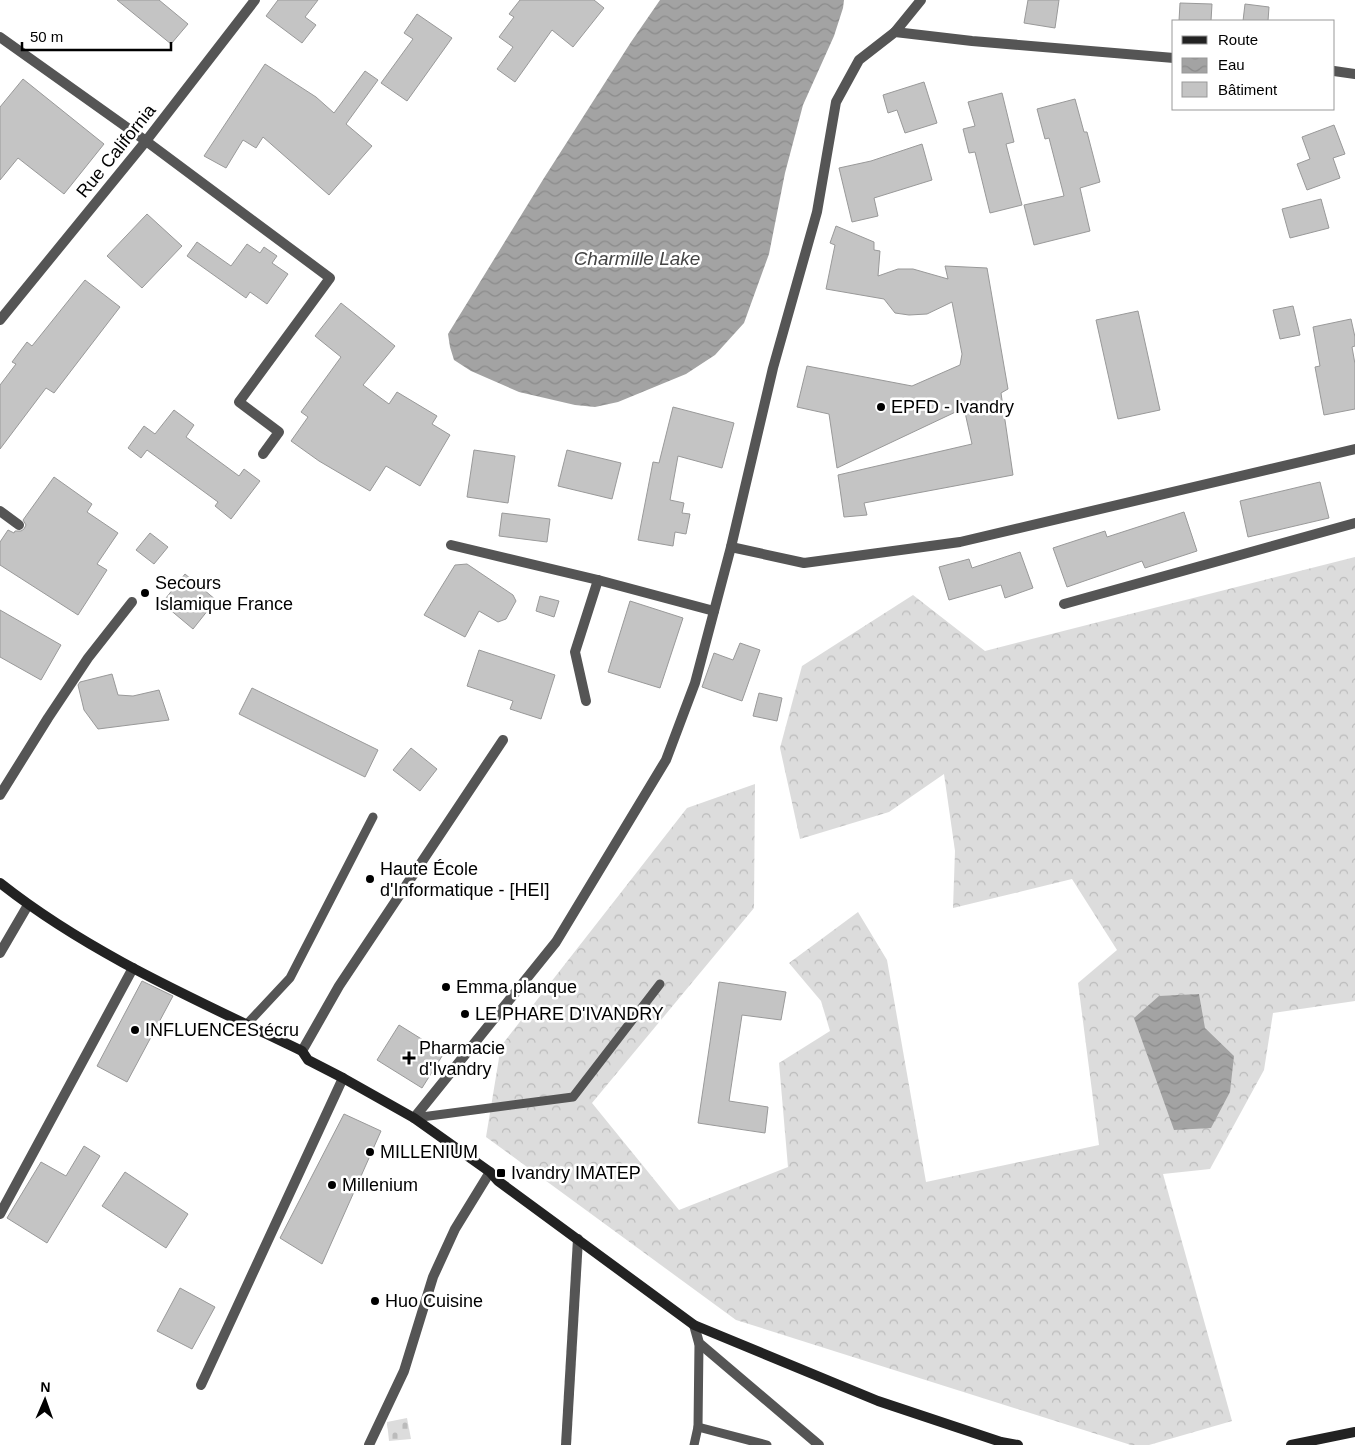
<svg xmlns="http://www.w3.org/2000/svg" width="1355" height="1445" font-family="Helvetica,sans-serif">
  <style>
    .forest { fill: url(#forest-crowns) }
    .cemetery { fill: url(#cemetery-stones) }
    .water { fill: url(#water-waves) }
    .building { fill: #c4c4c4; stroke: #999 }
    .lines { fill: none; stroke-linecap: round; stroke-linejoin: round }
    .service { stroke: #555; stroke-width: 9 }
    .minor { stroke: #555; stroke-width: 10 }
    .secondary { stroke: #222; stroke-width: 10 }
    .poi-dot { fill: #000; stroke: #fff; stroke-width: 2 }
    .labels { text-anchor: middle; stroke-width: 5; stroke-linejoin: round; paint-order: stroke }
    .street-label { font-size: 18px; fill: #000; stroke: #fff }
    .poi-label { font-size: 18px; fill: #000; stroke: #fff; text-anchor: start }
    .water-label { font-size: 19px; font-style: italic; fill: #444; stroke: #fff }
  </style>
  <defs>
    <pattern id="forest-crowns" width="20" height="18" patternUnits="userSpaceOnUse" patternTransform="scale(1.25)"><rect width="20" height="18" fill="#dcdcdc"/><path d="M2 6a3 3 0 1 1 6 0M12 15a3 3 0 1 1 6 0" fill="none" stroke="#bbb"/></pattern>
    <pattern id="cemetery-stones" width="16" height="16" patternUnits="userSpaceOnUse" patternTransform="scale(1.25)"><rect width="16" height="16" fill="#dcdcdc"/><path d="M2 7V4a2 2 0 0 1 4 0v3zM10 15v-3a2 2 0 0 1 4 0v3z" fill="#bbb"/></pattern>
    <pattern id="water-waves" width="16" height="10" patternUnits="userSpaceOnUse" patternTransform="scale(1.25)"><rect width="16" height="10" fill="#a3a3a3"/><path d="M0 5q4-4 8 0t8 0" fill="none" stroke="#8b8b8b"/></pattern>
  </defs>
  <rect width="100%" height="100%" fill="#fff"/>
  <!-- forest -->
  <polygon class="forest" points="1355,557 1355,1001 1273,1013 1264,1070 1210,1169 1163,1174 1232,1421 1149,1445 1131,1445 736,1320 486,1137 501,1046 687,808 755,784 754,908 592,1103 679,1210 788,1167 779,1063 830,1031 821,1001 789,963 858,912 887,960 926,1182 1099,1145 1078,983 1117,950 1072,879 953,908 955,851 944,774 889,812 800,839 780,748 802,666 913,595 985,651"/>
  <!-- cemetery -->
  <polygon class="cemetery" points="407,1418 411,1439 389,1441 387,1422"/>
  <!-- water -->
  <g class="water">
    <polygon points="660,0 844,0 843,8 834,36 803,105 785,173 769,254 744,323 715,355 686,374 618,402 595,407 575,405 519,392 471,371 454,360 450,347 448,334 544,178 631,42"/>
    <polygon points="1199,994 1205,1028 1234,1056 1230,1092 1211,1128 1174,1130 1134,1018 1159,996"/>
  </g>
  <!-- building -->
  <g class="building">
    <polygon points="117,0 159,0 188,24 171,44"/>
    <polygon points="278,0 318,0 305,17 316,25 302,43 266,16"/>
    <polygon points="520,0 594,0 604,8 573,47 552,30 515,82 497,69 513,47 499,37 514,17 509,14"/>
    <polygon points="1028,0 1059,0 1055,28 1024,23"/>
    <polygon points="1180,3 1212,4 1211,21 1179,21"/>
    <polygon points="1245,4 1269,7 1268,21 1243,21"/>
    <polygon points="417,14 452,38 407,101 381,83 413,39 404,33"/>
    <polygon points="265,64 316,97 334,113 365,71 378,80 346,124 372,146 329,195 263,137 256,148 243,140 226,168 204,156"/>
    <polygon points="23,79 104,144 64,194 18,158 0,180 0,107"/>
    <polygon points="924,82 937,123 905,133 897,110 888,113 883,95"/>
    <polygon points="1002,93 1014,142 1006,144 1022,205 990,213 975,152 969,153 963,129 975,126 968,102"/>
    <polygon points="1075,99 1084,132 1087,132 1100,182 1080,188 1090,231 1034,245 1024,205 1064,196 1049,138 1045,139 1037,109"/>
    <polygon points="1334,125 1345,154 1333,158 1340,178 1307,190 1297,164 1310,159 1302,137"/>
    <polygon points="922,144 932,180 874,198 878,216 852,222 839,168 871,161"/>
    <polygon points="1321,199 1329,228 1290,238 1282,209"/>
    <polygon points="147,214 182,246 142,288 107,256"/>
    <polygon points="836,226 874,242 874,250 880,251 878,276 898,269 913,269 948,279 945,266 987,268 1008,389 1001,393 1013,475 864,503 867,515 844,517 838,475 972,444 964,408 837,468 829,414 797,407 807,366 912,386 960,365 962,354 952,302 927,314 909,315 895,313 884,299 826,289 835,245 830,243"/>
    <polygon points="197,242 231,266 247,244 260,253 264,247 277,256 272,263 288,274 267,304 250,292 246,298 187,256"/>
    <polygon points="85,280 120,307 54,393 46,388 0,449 0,385 16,364 12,362 27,342 32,346"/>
    <polygon points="341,303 395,346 363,385 389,404 397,392 437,416 432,424 450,435 420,486 386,466 370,491 319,461 291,441 308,417 301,412 341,357 315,336"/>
    <polygon points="1293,306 1300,335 1280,339 1273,310"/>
    <polygon points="1138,311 1160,410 1118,419 1096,320"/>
    <polygon points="1351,319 1355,337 1355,346 1352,347 1355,364 1355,409 1324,415 1315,367 1320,366 1313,327"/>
    <polygon points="673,407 734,423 722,468 678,456 670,500 684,503 682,513 690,514 686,534 675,532 673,546 638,540 653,462 659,463"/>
    <polygon points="174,410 194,425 186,437 239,476 244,469 260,481 231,519 215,506 218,502 147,450 141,458 128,448 144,426 155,434"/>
    <polygon points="474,450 515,456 508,503 467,497"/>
    <polygon points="567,450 621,463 612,499 558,486"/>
    <polygon points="54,477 92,504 87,512 118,533 97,564 107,570 78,615 0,565 0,542 8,530 14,533 15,531 21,531 24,529 26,525 23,520"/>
    <polygon points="1320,482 1329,518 1248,537 1240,501"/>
    <polygon points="1184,512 1197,551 1145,568 1142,561 1067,587 1053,548 1105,531 1107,537"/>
    <polygon points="502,513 550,519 547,542 499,536"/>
    <polygon points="150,533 168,547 154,564 136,550"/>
    <polygon points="1020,552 1033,588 1005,598 1001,585 949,600 939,567 969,559 972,568"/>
    <polygon points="467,564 513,595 516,601 506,619 498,622 479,611 465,637 424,615 455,565"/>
    <polygon points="185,574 216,600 193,629 162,603"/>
    <polygon points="540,596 559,601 554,617 536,611"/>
    <polygon points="630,601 683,618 660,688 608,672"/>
    <polygon points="0,610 61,645 41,680 0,657"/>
    <polygon points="740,643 760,650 742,701 702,687 714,653 733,660"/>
    <polygon points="479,650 555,675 541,719 510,709 513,701 467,686"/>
    <polygon points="112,674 118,695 133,696 159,690 169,720 98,729 84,710 78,685 80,682"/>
    <polygon points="252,688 378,750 365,777 239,714"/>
    <polygon points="759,693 782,698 777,721 753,716"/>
    <polygon points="411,748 437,769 420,791 393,770"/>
    <polygon points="142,981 173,996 127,1082 97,1066"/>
    <polygon points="719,982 786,992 781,1020 742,1015 729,1101 768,1107 765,1133 698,1123"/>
    <polygon points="399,1025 444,1053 422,1088 377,1060"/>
    <polygon points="344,1114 381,1131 322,1264 280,1238"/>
    <polygon points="84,1146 100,1156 47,1243 7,1218 41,1162 66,1176"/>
    <polygon points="125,1172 188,1214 166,1248 102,1206"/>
    <polygon points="180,1288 215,1307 192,1349 157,1331"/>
  </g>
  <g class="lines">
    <!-- service -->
    <g class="service">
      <polyline points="247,1024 290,978 373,817"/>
      <polyline points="414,1118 573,1097 660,984"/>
      <polyline points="698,1427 767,1445"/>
      <polyline points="694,1445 698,1427 699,1343"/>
    </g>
    <!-- minor -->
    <g class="minor">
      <polyline points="895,32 921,0"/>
      <polyline points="0,37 146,141 330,278 239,402 279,432 263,454"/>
      <polyline points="1334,71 1355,74"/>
      <polyline points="0,320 146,141 255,0"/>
      <polyline points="0,511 19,525"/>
      <polyline points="451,545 598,580 714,611"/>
      <polyline points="731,547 804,563 960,542 1355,449"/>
      <polyline points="1064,604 1355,523"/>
      <polyline points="586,701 575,652 598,580"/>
      <polyline points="0,795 48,718 88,658 132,602"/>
      <polyline points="0,953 28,905"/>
      <polyline points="302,1051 339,986 503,740"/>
      <polyline points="414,1118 556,942 666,760 695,683 731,547 773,368 817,212 836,102 859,60 895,32 972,41 1174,58"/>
      <polyline points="0,1214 133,968"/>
      <polyline points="694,1325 699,1343 819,1445"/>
      <polyline points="201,1385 343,1078"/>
      <polyline points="369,1445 404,1371 433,1277 455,1229 490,1172"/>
      <polyline points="566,1445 578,1239"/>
    </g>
    <!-- secondary -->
    <g class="secondary">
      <path d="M 0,883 C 91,955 199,1001 302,1051 L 308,1060 L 343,1078 L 414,1118 L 490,1172 L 498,1181 L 694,1325 L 878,1401 L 1001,1442 L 1018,1445"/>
      <polyline points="1291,1445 1355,1432"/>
    </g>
  </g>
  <!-- markers -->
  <g class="poi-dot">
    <circle cx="881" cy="407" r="5"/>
    <circle cx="145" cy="593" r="5"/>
    <circle cx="370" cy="879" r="5"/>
    <circle cx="446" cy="987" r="5"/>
    <circle cx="465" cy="1014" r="5"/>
    <circle cx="135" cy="1030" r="5"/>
    <path d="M406.5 1050.5h5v5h5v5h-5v5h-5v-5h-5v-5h5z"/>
    <circle cx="370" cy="1152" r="5"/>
    <rect x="496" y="1168" width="10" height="10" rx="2.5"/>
    <circle cx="332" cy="1185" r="5"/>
    <circle cx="375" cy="1301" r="5"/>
  </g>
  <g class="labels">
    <!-- street labels -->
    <g class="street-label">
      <text transform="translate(116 151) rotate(-51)" y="6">Rue California</text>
    </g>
    <!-- poi labels -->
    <g class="poi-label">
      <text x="891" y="413">EPFD - Ivandry</text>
      <text x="155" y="589">Secours<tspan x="155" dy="21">Islamique France</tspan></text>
      <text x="380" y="875">Haute École<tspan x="380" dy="21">d'Informatique - [HEI]</tspan></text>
      <text x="456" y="993">Emma planque</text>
      <text x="475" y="1020">LE PHARE D'IVANDRY</text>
      <text x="145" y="1036">INFLUENCES écru</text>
      <text x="419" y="1054">Pharmacie<tspan x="419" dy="21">d'Ivandry</tspan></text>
      <text x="380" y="1158">MILLENIUM</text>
      <text x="511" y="1179">Ivandry IMATEP</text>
      <text x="342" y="1191">Millenium</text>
      <text x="385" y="1307">Huo Cuisine</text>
    </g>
    <!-- water labels -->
    <g class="water-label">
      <text x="637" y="265">Charmille Lake</text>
    </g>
  </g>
  <!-- legend -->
  <rect x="1172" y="20" width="162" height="90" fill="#ffffff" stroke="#999999"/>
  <rect x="1182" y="36" width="25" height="8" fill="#222222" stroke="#999999"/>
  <text x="1218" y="45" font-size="15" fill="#000000">Route</text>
  <rect x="1182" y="58" width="25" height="15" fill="url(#water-waves)" stroke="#999999"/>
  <text x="1218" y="70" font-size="15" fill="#000000">Eau</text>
  <rect x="1182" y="82" width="25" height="15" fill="#c4c4c4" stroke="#999999"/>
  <text x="1218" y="95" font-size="15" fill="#000000">Bâtiment</text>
  <!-- north arrow -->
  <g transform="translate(45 1400) rotate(2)" stroke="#ffffff" stroke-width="4" paint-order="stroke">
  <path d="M0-4L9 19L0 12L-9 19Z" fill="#000000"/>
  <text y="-8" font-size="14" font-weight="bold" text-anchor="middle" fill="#000000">N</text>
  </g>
  <!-- scale -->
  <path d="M22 42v8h149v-8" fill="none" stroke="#000000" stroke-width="2.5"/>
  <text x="30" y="42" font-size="15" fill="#000000" stroke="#ffffff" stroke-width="4" paint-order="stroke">50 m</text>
</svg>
